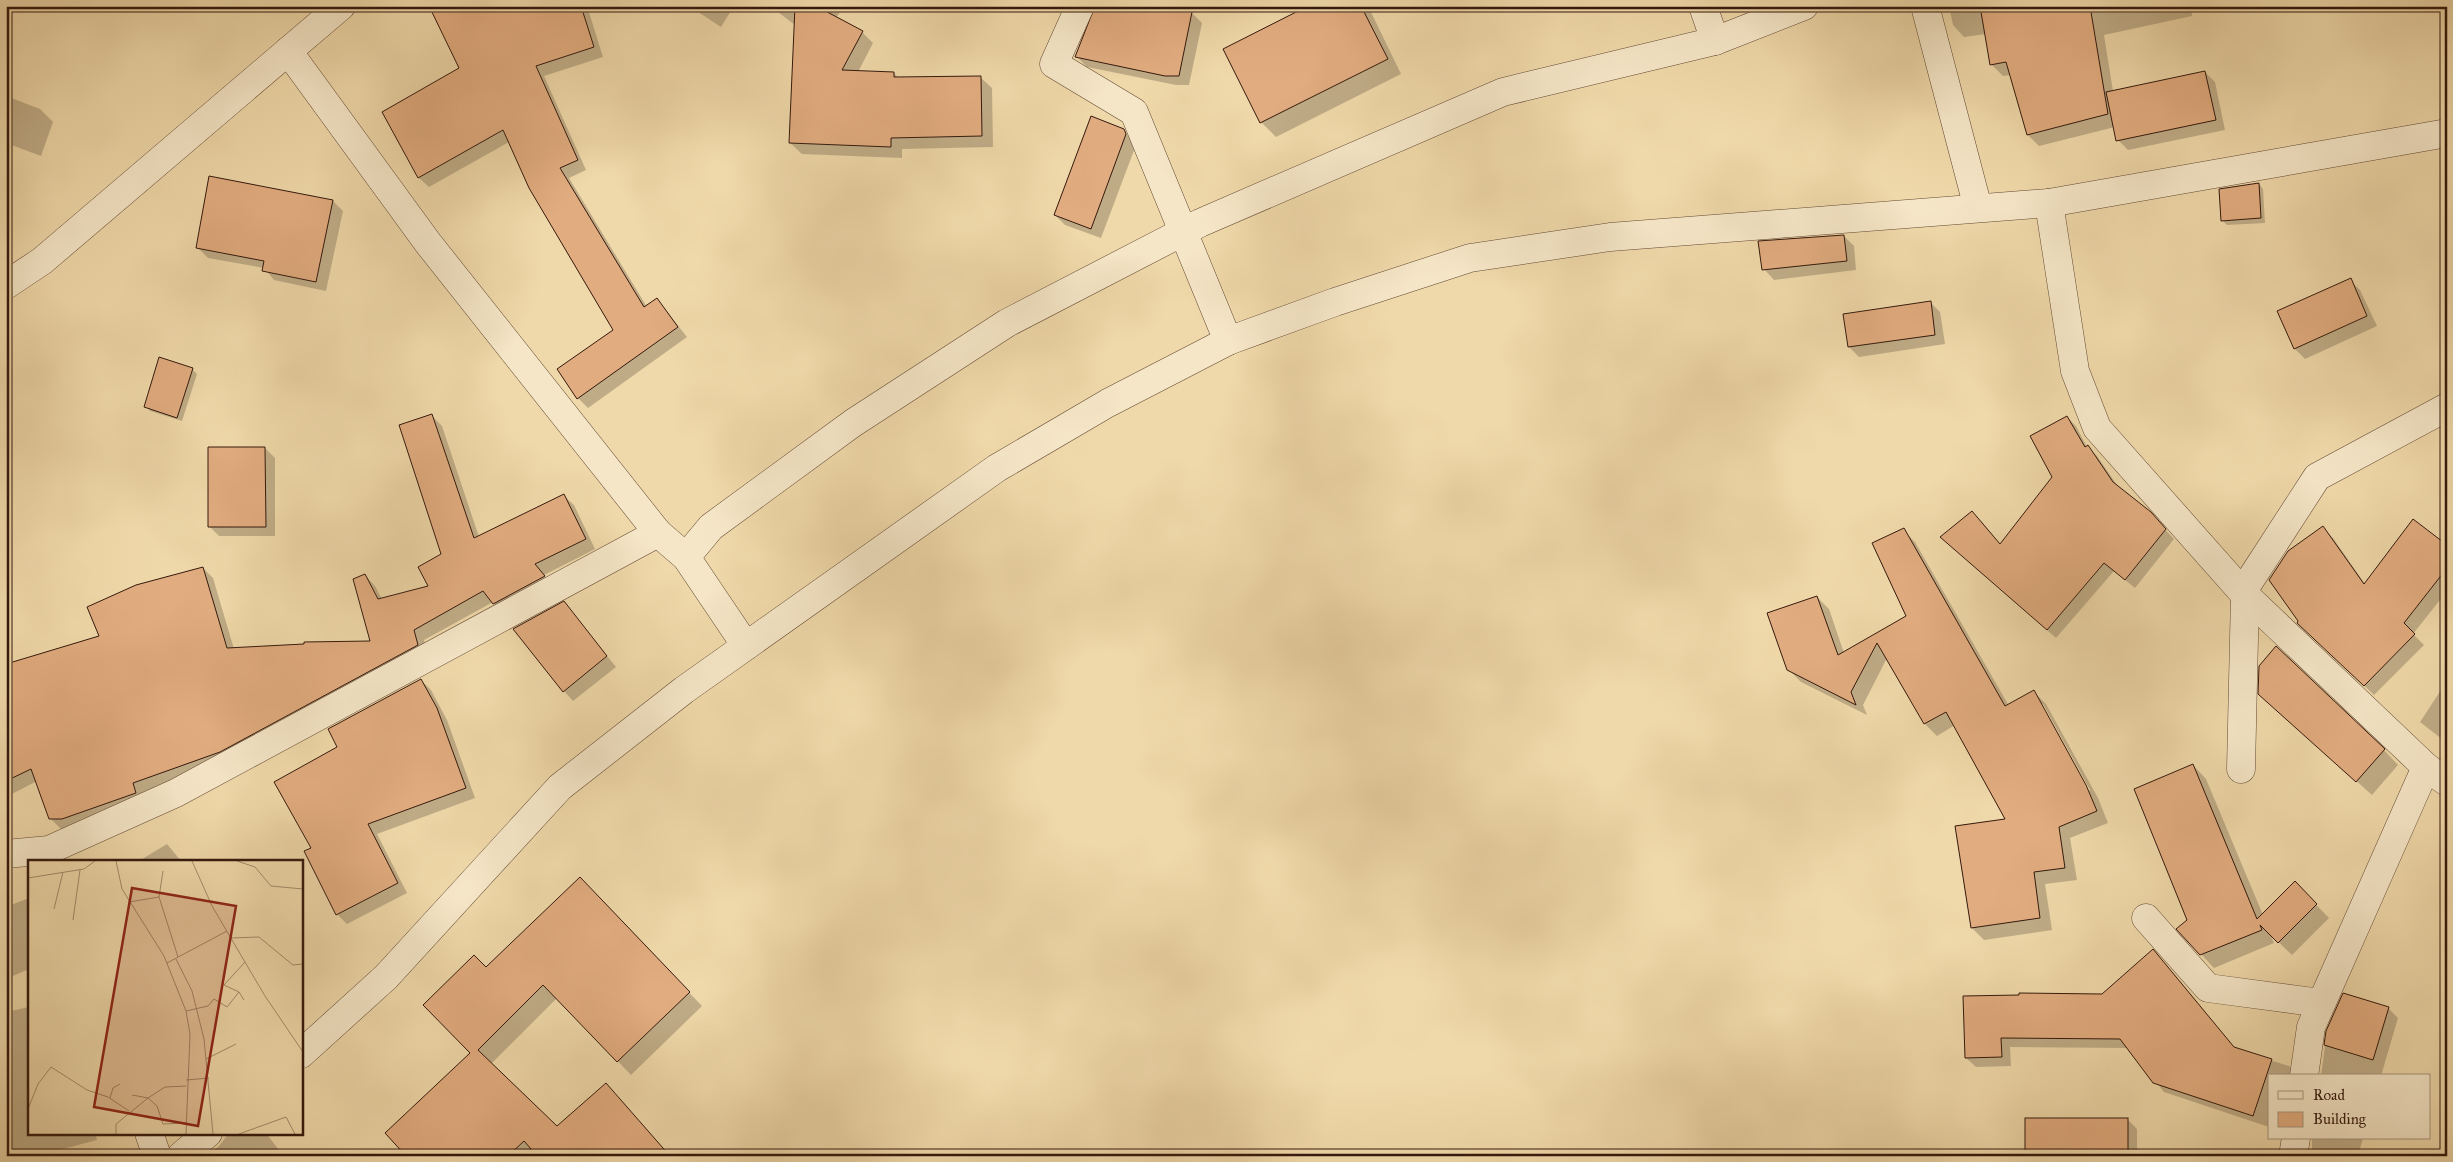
<svg xmlns="http://www.w3.org/2000/svg" width="2453" height="1162" font-family="'IM FELL Great Primer',serif">
  <style>
    .shadow { fill: #0003; fill-rule: evenodd }
    .building { fill: #e1ac7f; stroke: #34190d }
    .lines { fill: none; stroke-linecap: round; stroke-linejoin: round }
    .minor-casing { stroke: #634934; stroke-width: 29 }
    .minor { stroke: #f5e6c7; stroke-width: 28 }
    .inset-road { fill: none; stroke: #a48c6b; stroke-width: 1 }
    .view { fill: #8f2418; fill-opacity: 0.15; stroke: #8f2418; stroke-width: 2.5 }
    .inset-edge { fill: none; stroke: #34190d; stroke-width: 2.5 }
  </style>
  <rect width="100%" height="100%" fill="#efd8a9"/>
  <filter id="stains"><feTurbulence type="fractalNoise" baseFrequency=".004" numOctaves="4"/><feColorMatrix values="0 0 0 0 .2 0 0 0 0 .09 0 0 0 0 .02 0 0 0 .5 -.17"/></filter>
  <radialGradient id="worn" r=".72"><stop offset=".6" stop-color="#630" stop-opacity="0"/><stop offset="1" stop-color="#630" stop-opacity=".3"/></radialGradient>
  <!-- shadow -->
  <g class="shadow">
    <polygon points="431,6 587,6 603,57 544,76 586,170 569,178 647,307 657,299 687,337 588,408 578,398 559,370 614,330 509,142 429,187 419,178 383,113 460,69"/>
    <polygon points="689,6 734,6 721,27"/>
    <polygon points="770,6 844,6 836,18 862,32 873,43 858,72 894,73 899,79 980,77 992,88 993,147 902,149 902,158 802,154 790,143 795,25"/>
    <polygon points="1311,6 1368,6 1401,74 1276,137 1261,122"/>
    <polygon points="1949,6 2195,6 2191,8 2192,16 2104,35 2113,91 2205,72 2215,82 2225,130 2128,150 2118,140 2115,127 2039,146 2028,135 2011,75 2003,76 1991,64 1986,34 1964,37 1953,25"/>
    <polygon points="1192,13 1202,23 1189,85 1176,85 1087,67 1077,57"/>
    <polygon points="6,96 40,109 53,122 41,156 6,143"/>
    <polygon points="1123,130 1136,145 1101,238 1065,225 1055,215"/>
    <polygon points="2259,184 2263,189 2265,223 2227,225 2222,220"/>
    <polygon points="333,201 343,211 326,291 274,280 264,268 208,258 198,248"/>
    <polygon points="1844,236 1854,246 1856,270 1774,280 1764,269"/>
    <polygon points="2350,280 2360,290 2377,326 2305,359 2295,349"/>
    <polygon points="1930,302 1940,312 1945,344 1859,357 1849,347"/>
    <polygon points="192,369 197,374 182,421 150,411 146,406"/>
    <polygon points="432,416 442,426 479,537 563,495 574,505 595,549 544,575 554,587 505,614 493,602 424,640 428,655 73,829 61,829 50,818 37,781 6,797 6,665 100,637 203,568 213,578 234,649 371,642 365,575 375,586 382,599 429,587 443,555"/>
    <polygon points="2067,417 2076,426 2087,447 2097,456 2119,488 2159,523 2174,539 2135,588 2114,571 2056,638 1951,546 1981,521 2001,545 2054,477"/>
    <polygon points="265,448 275,458 275,536 219,536 209,526"/>
    <polygon points="2323,528 2333,538 2365,584 2447,546 2447,591 2413,634 2424,645 2374,695 2309,633 2300,621"/>
    <path d="M 1903,530 L 1915,542 L 2009,706 L 2034,692 L 2046,704 L 2098,798 L 2108,823 L 2070,838 L 2077,880 L 2045,884 L 2052,930 L 1984,940 L 1972,928 L 2007,820 L 1955,725 L 1937,736 L 1925,724 L 1887,658 L 1863,705 L 1867,715 L 1801,682 L 1788,669 L 1817,597 L 1829,609 L 1844,653 L 1908,616 ZM 2040,704 L 2043,704 L 2090,790 L 2088,791 Z"/>
    <polygon points="564,603 616,667 573,701 564,691"/>
    <polygon points="421,680 431,690 447,720 475,798 377,834 407,893 347,924 337,914 313,848"/>
    <polygon points="2447,681 2447,743 2420,722"/>
    <polygon points="2275,708 2384,750 2398,765 2372,795"/>
    <polygon points="2193,765 2206,779 2263,915 2295,883 2329,918 2292,955 2270,934 2274,943 2214,968 2201,954 2189,920"/>
    <polygon points="167,844 181,861 139,861"/>
    <polygon points="593,893 702,1006 631,1075 557,998 491,1064 557,1127 619,1098 670,1156 408,1156 471,1053 486,969"/>
    <polygon points="29,898 29,969 6,979 6,907"/>
    <polygon points="2162,960 2235,1049 2289,1066 2299,1076 2269,1076 2269,1127 2164,1092 2128,1048 2010,1047 2011,1066 1976,1067 1966,1058 1964,998 2102,995"/>
    <polygon points="29,1007 29,1133 95,1133 97,1140 36,1156 6,1156 6,1012"/>
    <polygon points="2388,1008 2398,1018 2381,1076 2321,1076 2327,1032"/>
    <polygon points="2127,1119 2137,1129 2137,1156 2027,1156"/>
    <polygon points="229,1133 266,1133 282,1154 207,1156 219,1146"/>
    <polygon points="2312,1138 2363,1138 2358,1156 2312,1156"/>
  </g>
  <!-- building -->
  <g class="building">
    <polygon points="429,6 581,6 594,47 536,66 578,160 560,168 644,307 657,298 678,327 577,399 557,369 613,330 529,188 503,130 418,178 382,112 459,68"/>
    <polygon points="795,6 816,6 863,31 842,70 894,72 894,77 981,76 982,136 891,138 891,147 789,143"/>
    <polygon points="1095,6 1167,6 1192,12 1179,76 1165,76 1075,57"/>
    <polygon points="1308,6 1361,6 1388,59 1260,123 1223,49"/>
    <polygon points="1980,6 2090,6 2108,114 2027,135 2006,62 1990,65"/>
    <polygon points="2205,71 2216,120 2116,141 2106,92"/>
    <polygon points="1091,116 1124,129 1126,134 1091,229 1054,215"/>
    <polygon points="209,176 333,200 316,282 262,271 264,261 196,248"/>
    <polygon points="2259,183 2261,218 2221,221 2219,189"/>
    <polygon points="1844,235 1847,261 1762,270 1758,241"/>
    <polygon points="2351,278 2367,316 2294,349 2277,311"/>
    <polygon points="1931,301 1935,335 1848,347 1843,314"/>
    <polygon points="159,357 193,368 177,418 144,407"/>
    <polygon points="432,414 474,538 564,494 586,539 535,564 545,576 493,604 483,591 414,630 418,645 220,752 133,783 136,793 62,819 49,819 31,769 6,781 6,664 99,636 87,607 136,585 203,567 227,648 304,644 304,642 370,641 353,579 365,574 378,599 428,586 418,567 441,554 399,425"/>
    <polygon points="2067,416 2085,447 2088,445 2113,482 2151,512 2166,529 2125,580 2104,563 2047,630 1940,537 1972,511 2000,544 2052,477 2030,436"/>
    <polygon points="208,447 265,447 266,527 208,527"/>
    <polygon points="2413,519 2447,545 2447,568 2404,623 2415,634 2364,686 2297,623 2298,621 2269,580 2288,551 2323,526 2364,584"/>
    <polygon points="1904,528 2005,706 2034,690 2086,785 2097,811 2059,827 2065,868 2034,872 2040,918 1971,928 1955,826 2005,819 1946,712 1924,724 1877,643 1851,692 1856,705 1787,670 1767,613 1817,596 1838,655 1906,616 1872,543"/>
    <polygon points="564,601 607,656 563,692 513,629"/>
    <polygon points="2276,646 2385,749 2356,782 2258,694 2259,666"/>
    <polygon points="421,679 437,708 466,788 368,824 398,883 336,915 304,851 311,848 274,782 337,747 328,729"/>
    <polygon points="2193,764 2257,919 2295,881 2317,904 2278,943 2260,925 2262,930 2200,955 2176,929 2187,920 2134,789"/>
    <polygon points="580,877 690,992 617,1062 543,985 478,1050 557,1126 606,1083 670,1156 523,1156 531,1149 524,1141 508,1156 406,1156 385,1133 470,1053 423,1005 474,955 486,967"/>
    <polygon points="2153,949 2234,1047 2272,1059 2253,1116 2153,1083 2120,1039 2001,1038 2002,1057 1965,1058 1963,996 2019,995 2019,993 2102,994"/>
    <polygon points="2343,993 2389,1007 2373,1060 2324,1045 2326,1031"/>
    <rect x="2025" y="1118" width="103" height="38"/>
  </g>
  <g class="lines">
    <defs>
      <g id="minor">
        <polyline points="1080,6 1054,64 1134,112 1228,341"/>
        <polyline points="1703,6 1715,41"/>
        <polyline points="1925,6 1978,208"/>
        <polyline points="288,51 428,243 658,533 686,557 746,646"/>
        <polyline points="2049,203 2075,371 2097,428 2245,595 2426,767 2447,782"/>
        <polyline points="6,285 42,261 341,6"/>
        <polyline points="686,557 711,527 853,423 1007,323 1200,223 1503,92 1715,41 1804,6"/>
        <polyline points="2243,591 2317,477 2447,407"/>
        <polyline points="2241,769 2245,595"/>
        <polyline points="6,854 49,850 176,793 658,533"/>
        <polyline points="2146,918 2208,988 2321,1003"/>
        <polyline points="301,1054 386,977 560,787 684,690 997,468 1108,403 1228,341 1335,302 1470,258 1610,237 2049,203 2447,133"/>
        <polyline points="2304,1076 2311,1027 2426,767"/>
        <polyline points="149,1133 157,1156"/>
        <polyline points="181,1156 208,1133"/>
        <polyline points="2293,1156 2296,1138"/>
      </g>
    </defs>
    <!-- minor casing -->
    <use href="#minor" class="minor-casing"/>
    <!-- minor -->
    <use href="#minor" class="minor"/>
  </g>
  <!-- overview -->
  <g transform="translate(28 860)">
    <rect width="275" height="275" fill="#efd8a9"/>
    <path class="inset-road" d="M 88,1 L 94,29 L 136,96 L 158,151 L 162,174 L 158,274M 164,1 L 184,46 L 237,136 L 275,192M 209,1 L 227,7 L 243,26 L 275,29M 135,11 L 131,37 L 150,97M 0,18 L 56,9 L 67,1M 101,42 L 131,37M 26,49 L 35,12M 45,60 L 52,10M 203,78 L 231,77 L 265,105 L 275,104M 148,99 L 164,131 L 176,179 L 185,274M 139,103 L 199,71M 216,140 L 211,132 L 196,125 L 217,102M 158,151 L 180,146 L 186,139 L 199,147 L 211,132M 178,199 L 208,184M 158,220 L 181,218M 104,235 L 120,238M 82,238 L 85,228 L 92,224M 120,238 L 129,246 L 135,264 L 158,263M 0,249 L 10,224 L 23,207 L 59,230 L 80,237 L 101,251M 88,274 L 88,264 L 120,238 L 137,227 L 158,226M 211,274 L 258,257 L 267,274"/>
    <path class="view" d="M 104,28 L 208,46 L 170,266 L 66,247 Z"/>
    <rect width="275" height="275" class="inset-edge"/>
  </g>
  <!-- margin -->
  <rect width="2453" height="1162" fill="none" stroke="#efd8a9" stroke-width="25"/>
  <rect x="8" y="8" width="2438" height="1147" fill="none" stroke="#34190d" stroke-width="2.5"/>
  <rect x="12" y="12" width="2428" height="1137" fill="none" stroke="#34190d"/>
  <!-- legend -->
  <rect x="2268" y="1074" width="162" height="65" fill="#f5e6c7" stroke="#a8947d"/>
  <rect x="2278" y="1091" width="25" height="8" fill="#f5e6c7" stroke="#a8947d"/>
  <text x="2313" y="1100" font-size="15" fill="#34190d">Road</text>
  <rect x="2278" y="1112" width="25" height="15" fill="#e1ac7f" stroke="#a8947d"/>
  <text x="2313" y="1124" font-size="15" fill="#34190d">Building</text>
  <rect width="100%" height="100%" filter="url(#stains)"/>
  <rect width="100%" height="100%" fill="url(#worn)"/>
</svg>
